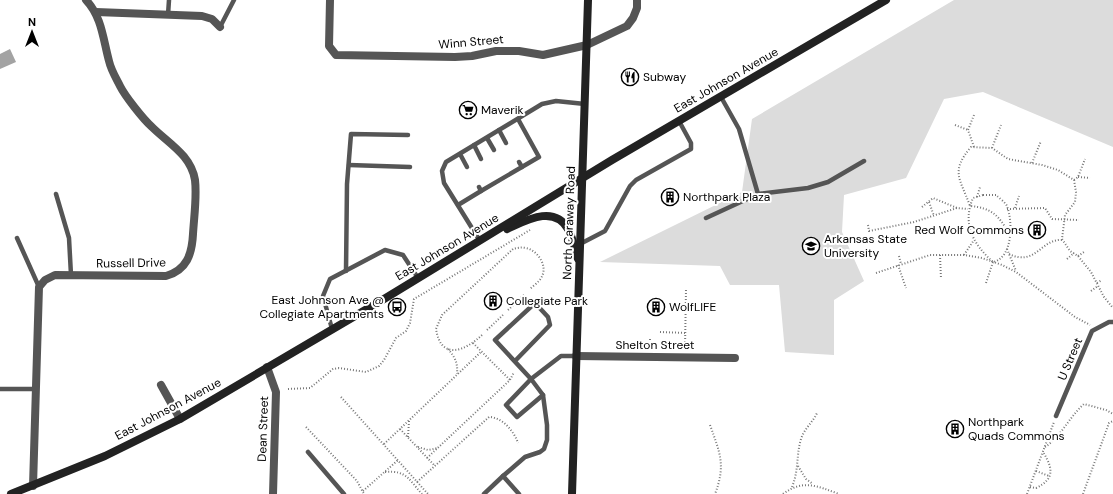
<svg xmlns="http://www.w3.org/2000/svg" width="1113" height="494" font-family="'DM Sans',sans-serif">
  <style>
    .green { fill: #dcdcdc }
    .water { fill: #a3a3a3 }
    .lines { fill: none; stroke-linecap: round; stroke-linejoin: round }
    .path { stroke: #777; stroke-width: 2; stroke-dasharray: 1 2; stroke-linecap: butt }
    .lane { stroke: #555; stroke-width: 4.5 }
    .street { stroke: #555; stroke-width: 8 }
    .secondary { stroke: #222; stroke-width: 8 }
    .labels { text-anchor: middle; stroke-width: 4; stroke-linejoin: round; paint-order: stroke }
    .street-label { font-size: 12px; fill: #000; stroke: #fff }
    .poi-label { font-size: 12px; fill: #000; stroke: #fff; text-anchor: start }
  </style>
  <rect width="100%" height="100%" fill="#fff"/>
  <!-- green -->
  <polygon class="green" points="954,0 1113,0 1113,147 983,92 944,99 906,178 844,195 842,232 864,281 834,300 834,355 785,352 779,285 730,285 720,266 600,262 742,192 752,119"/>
  <!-- water -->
  <polygon class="water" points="10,49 16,62 0,69 0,54"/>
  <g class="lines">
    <!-- path -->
    <g class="path">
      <polyline points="974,115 968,130 974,147"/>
      <polyline points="955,125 968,130"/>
      <polyline points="992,148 1001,125"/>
      <polyline points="1032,163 1041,141"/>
      <polyline points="1078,177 1090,178"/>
      <polyline points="1074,180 1078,177 1085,159"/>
      <path d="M 983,195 L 996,195 C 999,198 1005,202 1007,206 C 1013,222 1013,258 993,262 C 973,244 962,224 973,198 Z"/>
      <polyline points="977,197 980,187"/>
      <polyline points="929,202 934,216"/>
      <polyline points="922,207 933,198 957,208 968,209"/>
      <polyline points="1015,208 1019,196"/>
      <polyline points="1007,209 1045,208 1052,219 1079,220"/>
      <polyline points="868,225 869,231 914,222 957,208"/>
      <path d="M 1009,233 C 998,215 992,208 970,206 C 960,178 950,172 971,147 L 992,148 L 1008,159 L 1042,165 L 1058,170 L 1074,180 L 1076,192 L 1075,202 L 1065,215 L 1062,239 L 1070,251 L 1078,256 L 1091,272 L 1104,297 L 1113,308"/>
      <polyline points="1007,249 1016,271"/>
      <path d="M 1009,254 C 1036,267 1041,238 1063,240"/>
      <polyline points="940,255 941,279"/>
      <polyline points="964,255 974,240"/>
      <polyline points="899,256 901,264"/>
      <polyline points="1078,256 1084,252"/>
      <polyline points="1067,259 1074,253"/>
      <polyline points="898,265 906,288"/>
      <polyline points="876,273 930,255 964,255 982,258 1002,265 1016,272 1075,317 1090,325"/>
      <polyline points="986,283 993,262"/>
      <polyline points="1097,283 1102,280"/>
      <polyline points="1091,291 1098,286"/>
      <polyline points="508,310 525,294"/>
      <polyline points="487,330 503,315"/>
      <polyline points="660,332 686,333"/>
      <path d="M 482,335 C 465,351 441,361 436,329 L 442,315 L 513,249 C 517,248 521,247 526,248 C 537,250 549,266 541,278 C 539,282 533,286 530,289"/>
      <polyline points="650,339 650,348"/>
      <polyline points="473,343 510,380"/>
      <polyline points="685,348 686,289"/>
      <path d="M 448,349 C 455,357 458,363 457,374"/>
      <polyline points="288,389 310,388 333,369 339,368 366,372 379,366 384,360 396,338 406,331 410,323 414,299 530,230"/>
      <polyline points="341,397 428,494"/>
      <path d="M 710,425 C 720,453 726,465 715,494"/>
      <polyline points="306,427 357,481 364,494"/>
      <polyline points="400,429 435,466"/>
      <polyline points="408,437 409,421"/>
      <polyline points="384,444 482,351"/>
      <polyline points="418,447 428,450 438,448"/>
      <path d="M 1045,447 C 1061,437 1069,417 1084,404 L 1106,410 L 1113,414"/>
      <polyline points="427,458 510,380 514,372"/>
      <polyline points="798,466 806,479 813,484"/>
      <polyline points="1036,471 1049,476"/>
      <path d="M 385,472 C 407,470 409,480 422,494"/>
      <path d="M 417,482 L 489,417 C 502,417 514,431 518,443"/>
      <path d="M 792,487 C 799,470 796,456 801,439 C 804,429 813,422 817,413"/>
      <path d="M 1030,487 L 1036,488 C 1055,479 1053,468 1043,452"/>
      <polyline points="363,491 398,460"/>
      <path d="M 783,494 C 803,479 817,486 839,494"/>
      <polyline points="1027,494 1054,422"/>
      <polyline points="1083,494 1109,423 1113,421"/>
    </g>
    <!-- lane -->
    <g class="lane">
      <polyline points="168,15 169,0"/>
      <polyline points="220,27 234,0"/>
      <polyline points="721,97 739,129 758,194"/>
      <polyline points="499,130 506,143"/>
      <polyline points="487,138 494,150"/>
      <polyline points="474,145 481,159"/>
      <polyline points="460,154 467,167"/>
      <polyline points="519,162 522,167"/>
      <polyline points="349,165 410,167"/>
      <polyline points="479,187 481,191 539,157 518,119"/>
      <polyline points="56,194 69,238 71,275"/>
      <polyline points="458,205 481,191"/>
      <polyline points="706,218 758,194 808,188 828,182 864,161"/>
      <polyline points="17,238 39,287"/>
      <polyline points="480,241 444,183 442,171 446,162 542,104 556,101 585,104"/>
      <polyline points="580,244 605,231 630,186 636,180 691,149 691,143 679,121"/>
      <polyline points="346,271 347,184 351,134 408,135"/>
      <polyline points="332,329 323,296 330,279 385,250 403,255 418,278"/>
      <polyline points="515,361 550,325 548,317 535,303 495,340 531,379 543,395 547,425 547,440 544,449 540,452 525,457 503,476 519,494"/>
      <polyline points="0,389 36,389"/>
      <polyline points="543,395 517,417 506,405 531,379 561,356 576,356"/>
      <polyline points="1056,416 1092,331 1109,322 1113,322"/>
      <polyline points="308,452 344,494"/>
      <polyline points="484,494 503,476"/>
    </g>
    <!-- street -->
    <g class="street">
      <polyline points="330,0 329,46 336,55 455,57 472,56 496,51 519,51 543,55 587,45 627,26 633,18 637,8 637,0"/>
      <polyline points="96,12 202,16 212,19 220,27"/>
      <polyline points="576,356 735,358"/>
      <polyline points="267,367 276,392 273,494"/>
      <polyline points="161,385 180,419"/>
      <path d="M 33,486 L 39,287 L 45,280 L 55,275 L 166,276 C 187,270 192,254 193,234 C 194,217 197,197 195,180 C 191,155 168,143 152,127 C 143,119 125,96 120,86 C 116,78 111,70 109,61 C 103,39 102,17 86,0"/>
    </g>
    <!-- secondary -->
    <g class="secondary">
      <path d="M 507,229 C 525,221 554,204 568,229 C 573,238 575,250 578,259"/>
      <polyline points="11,494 105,456 180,419 384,299 612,160 886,0"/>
      <polyline points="572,494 588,0"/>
    </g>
  </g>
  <!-- icons -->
  <defs>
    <symbol id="restaurant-ring" viewBox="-11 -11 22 22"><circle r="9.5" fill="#fff" stroke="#000" stroke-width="1.5"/><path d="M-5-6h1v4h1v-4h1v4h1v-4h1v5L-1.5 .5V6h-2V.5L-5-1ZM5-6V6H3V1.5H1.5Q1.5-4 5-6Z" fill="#000"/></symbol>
    <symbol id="supermarket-ring" viewBox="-11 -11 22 22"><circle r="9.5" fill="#fff" stroke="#000" stroke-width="1.5"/><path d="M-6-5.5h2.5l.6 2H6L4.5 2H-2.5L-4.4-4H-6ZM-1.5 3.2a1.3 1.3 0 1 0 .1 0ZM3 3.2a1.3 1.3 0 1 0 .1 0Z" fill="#000"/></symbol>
    <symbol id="building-ring" viewBox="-11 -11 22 22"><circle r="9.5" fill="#fff" stroke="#000" stroke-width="1.5"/><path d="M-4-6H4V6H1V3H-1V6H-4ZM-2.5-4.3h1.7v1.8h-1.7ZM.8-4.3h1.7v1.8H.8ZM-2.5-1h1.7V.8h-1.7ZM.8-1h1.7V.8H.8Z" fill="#000"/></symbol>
    <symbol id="university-ring" viewBox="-11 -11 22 22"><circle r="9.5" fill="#fff" stroke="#000" stroke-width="1.5"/><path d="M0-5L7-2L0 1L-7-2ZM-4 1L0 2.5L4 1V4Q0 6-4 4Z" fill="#000"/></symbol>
    <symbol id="bus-ring" viewBox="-11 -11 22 22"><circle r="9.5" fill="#fff" stroke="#000" stroke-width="1.5"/><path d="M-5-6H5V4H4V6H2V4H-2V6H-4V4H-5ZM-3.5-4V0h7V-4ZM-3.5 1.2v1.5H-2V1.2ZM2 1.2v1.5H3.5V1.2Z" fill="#000"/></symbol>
  </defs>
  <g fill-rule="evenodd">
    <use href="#restaurant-ring" x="620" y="67" width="20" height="20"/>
    <use href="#supermarket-ring" x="458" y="100" width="20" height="20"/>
    <use href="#building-ring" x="660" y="187" width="20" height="20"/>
    <use href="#building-ring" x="1027" y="220" width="20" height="20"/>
    <use href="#university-ring" x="801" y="236" width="20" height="20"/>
    <use href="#building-ring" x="483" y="291" width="20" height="20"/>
    <use href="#bus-ring" x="387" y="297" width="20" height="20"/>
    <use href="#building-ring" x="646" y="297" width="20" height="20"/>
    <use href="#building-ring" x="945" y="419" width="20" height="20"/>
  </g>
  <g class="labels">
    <!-- street labels -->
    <g class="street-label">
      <text transform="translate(471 42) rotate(-5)" y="4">Winn Street</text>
      <text transform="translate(726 80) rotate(-30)" y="4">East Johnson Avenue</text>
      <text transform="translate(569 223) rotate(-88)" y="4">North Caraway Road</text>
      <text transform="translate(447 247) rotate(-31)" y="4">East Johnson Avenue</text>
      <text transform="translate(131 263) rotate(-1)" y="4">Russell Drive</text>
      <text x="655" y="349">Shelton Street</text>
      <text transform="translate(1070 359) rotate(-67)" y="4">U Street</text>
      <text transform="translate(168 409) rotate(-28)" y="4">East Johnson Avenue</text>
      <text transform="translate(263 429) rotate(-88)" y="4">Dean Street</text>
    </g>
    <!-- poi labels -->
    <g class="poi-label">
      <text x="643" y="81">Subway</text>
      <text x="481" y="114">Maverik</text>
      <text x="683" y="201">Northpark Plaza</text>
      <text x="1024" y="234" text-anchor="end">Red Wolf Commons</text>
      <text x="824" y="243">Arkansas State<tspan x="824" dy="14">University</tspan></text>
      <text x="384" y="304" text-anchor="end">East Johnson Ave @<tspan x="384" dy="14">Collegiate Apartments</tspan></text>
      <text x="506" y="305">Collegiate Park</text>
      <text x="669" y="311">WolfLIFE</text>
      <text x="968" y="426">Northpark<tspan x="968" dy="14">Quads Commons</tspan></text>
    </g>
  </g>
  <!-- north arrow -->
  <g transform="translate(32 32)" stroke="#ffffff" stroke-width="3" paint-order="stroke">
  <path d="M0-3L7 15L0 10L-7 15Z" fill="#000000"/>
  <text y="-6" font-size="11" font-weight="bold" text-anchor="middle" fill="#000000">N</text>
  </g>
</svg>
